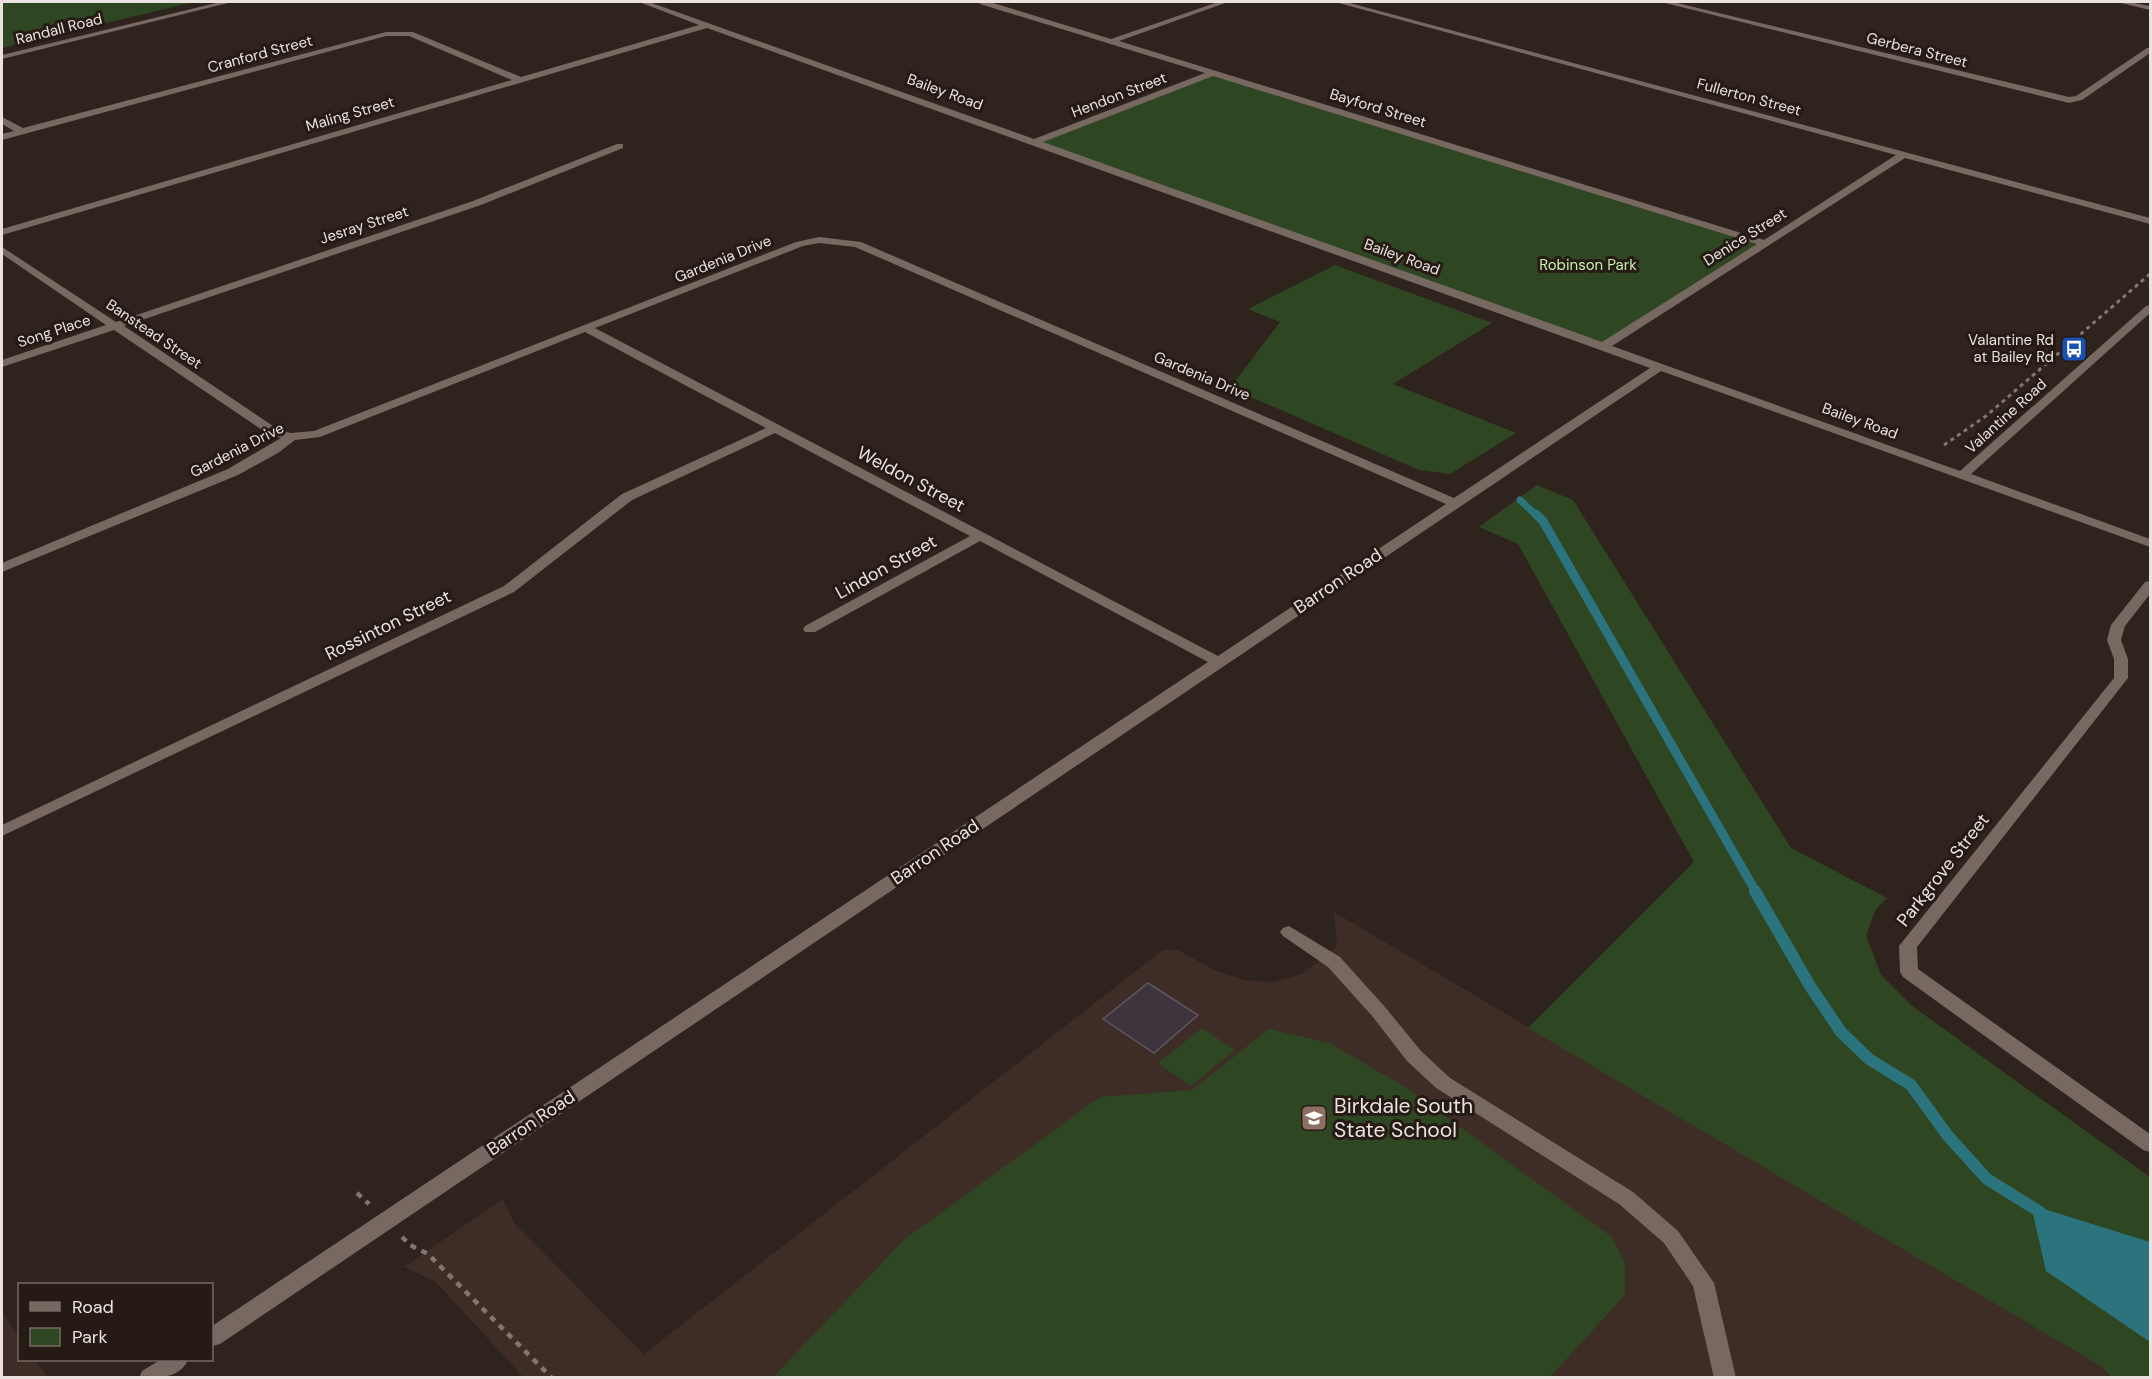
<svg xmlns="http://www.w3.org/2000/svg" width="2152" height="1379" font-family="'DM Sans',sans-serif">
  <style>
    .education { fill: #3e2d26 }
    .green { fill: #2f4622 }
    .water { fill: #2c747d }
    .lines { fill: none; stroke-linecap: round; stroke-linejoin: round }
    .stream-far2 { stroke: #2c747d; stroke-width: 7 }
    .stream-far1 { stroke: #2c747d; stroke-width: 9 }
    .stream { stroke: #2c747d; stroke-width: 12 }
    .building { fill: #3d343e; stroke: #605660; stroke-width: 1.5 }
    .path-far1 { stroke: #817772; stroke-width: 3; stroke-dasharray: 4 4; stroke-linecap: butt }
    .path { stroke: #817772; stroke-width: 4.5; stroke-dasharray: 6 6; stroke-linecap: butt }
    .minor { fill: #776861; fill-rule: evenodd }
    .labels { text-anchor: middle; stroke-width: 6; stroke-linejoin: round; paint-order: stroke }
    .far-street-label { font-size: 15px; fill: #eae2de; stroke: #251a14 }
    .far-park-label { font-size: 15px; fill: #c4f1ac; stroke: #251a14 }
    .far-poi-label { font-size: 15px; fill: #eae2de; stroke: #251a14; text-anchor: end }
    .street-label { font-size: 18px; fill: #eae2de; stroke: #251a14 }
    .near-poi-label { font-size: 21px; fill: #eae2de; stroke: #251a14; text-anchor: start }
  </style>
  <rect width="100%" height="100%" fill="#2f231d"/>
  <!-- education -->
  <g class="education">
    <polygon points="1334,912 2102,1367 2111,1377 523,1377 436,1282 404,1267 503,1199 514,1223 644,1354 1163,950 1178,950 1216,971 1245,980 1273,982 1302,974 1337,946"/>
    <polygon points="2,1312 19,1337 20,1360 35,1360 48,1377 2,1377"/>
  </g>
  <!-- green -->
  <g class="green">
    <polygon points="2,2 194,2 2,48"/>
    <polygon points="1213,73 1764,243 1602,347 1035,142"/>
    <polygon points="1335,265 1492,323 1393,384 1516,433 1450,474 1419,470 1230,388 1280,322 1248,309"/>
    <polygon points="1537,485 1573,500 1791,848 1887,898 1876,909 1866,936 1881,975 1912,1006 2150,1177 2150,1377 2111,1377 2102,1367 1528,1028 1694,862 1518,544 1479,527"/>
    <polygon points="1202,1028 1235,1050 1191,1086 1158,1063"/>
    <polygon points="1269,1029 1329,1043 1402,1085 1612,1237 1625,1264 1625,1295 1550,1377 776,1377 776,1374 905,1239 1100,1097 1192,1090"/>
  </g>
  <!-- water -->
  <polygon class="water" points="2031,1205 2150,1242 2150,1342 2046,1271"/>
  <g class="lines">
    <!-- stream-far2 -->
    <polyline class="stream-far2" points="1520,500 1537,516"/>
    <!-- stream-far1 -->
    <polyline class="stream-far1" points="1536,514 1543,521 1756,892"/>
    <!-- stream -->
    <polyline class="stream" points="1755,891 1810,986 1841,1032 1869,1059 1911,1085 1948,1136 1987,1179 2040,1212"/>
  </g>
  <!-- building -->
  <polygon class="building" points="1148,983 1198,1015 1154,1053 1103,1019"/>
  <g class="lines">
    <!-- path-far1 -->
    <polyline class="path-far1" points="1944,445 1986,416 2150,274"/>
    <!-- path -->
    <g class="path">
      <polyline points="357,1193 369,1204"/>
      <polyline points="402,1237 410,1245 428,1254 552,1378"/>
    </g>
    <!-- minor -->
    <g class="minor">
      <polygon points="220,2 232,2 2,59 2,55"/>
      <path d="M 639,2 L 649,2 L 1034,139 L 1205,73 L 980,4 L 979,2 L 990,2 L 1111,39 L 1218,2 L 1228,2 L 1119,41 L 1764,240 L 1896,155 L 1335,2 L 1346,2 L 2150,218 L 2150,224 L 1905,158 L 1612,346 L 1960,471 L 2146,306 L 2150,305 L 2150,313 L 1971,474 L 2150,539 L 2150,547 L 1661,371 L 220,1344 L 212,1346 L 212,1326 L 1208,662 L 980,541 L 815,632 L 805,632 L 803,629 L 805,626 L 970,536 L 775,433 L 632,500 L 514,592 L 2,836 L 2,825 L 504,586 L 622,494 L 766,428 L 585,332 L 320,437 L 295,440 L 278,453 L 238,475 L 2,572 L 2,563 L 228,469 L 281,438 L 271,436 L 114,330 L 2,367 L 2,360 L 106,325 L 2,254 L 2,247 L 116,322 L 473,201 L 617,144 L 623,144 L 623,148 L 481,205 L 124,326 L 279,430 L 291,433 L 314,431 L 796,242 L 819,237 L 861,242 L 1454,498 L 1650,368 L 707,28 L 2,235 L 2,229 L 512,80 L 409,36 L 386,36 L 2,140 L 2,134 L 14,131 L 2,124 L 2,117 L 23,128 L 386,32 L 413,32 L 521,77 L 699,25 ZM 1213,76 L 1757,244 L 1602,342 L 1043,142 ZM 819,243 L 855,247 L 1446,504 L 1218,656 L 595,328 L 803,246 Z"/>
      <polygon points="1661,2 1673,2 2069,97 2076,96 2147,48 2150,48 2150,53 2082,100 2069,103"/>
      <polygon points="2117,2 2130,2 2150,6 2150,10"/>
      <polygon points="2150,581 2150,594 2125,626 2121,640 2128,659 2128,678 1917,947 1918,969 2150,1134 2150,1152 2143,1150 1903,977 1900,972 1899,946 2114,678 2114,659 2107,640 2111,625 2145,582"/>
      <polygon points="1289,926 1340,957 1385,1007 1421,1051 1450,1078 1633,1192 1678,1231 1714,1283 1736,1378 1714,1378 1693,1286 1664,1243 1619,1204 1436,1088 1407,1061 1373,1017 1328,967 1283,936 1280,932 1283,928"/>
      <path d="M 160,1360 L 188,1360 C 179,1379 158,1378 139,1378 L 142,1371 Z"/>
    </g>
  </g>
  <!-- icons -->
  <defs>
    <symbol id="bus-square" viewBox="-11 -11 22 22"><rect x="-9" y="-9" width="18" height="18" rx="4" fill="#1a4fb4" stroke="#251a14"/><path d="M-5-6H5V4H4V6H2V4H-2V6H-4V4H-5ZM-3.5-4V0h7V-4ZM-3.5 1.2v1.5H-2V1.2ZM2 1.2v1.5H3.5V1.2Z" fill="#fff"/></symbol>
    <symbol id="school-square" viewBox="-11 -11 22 22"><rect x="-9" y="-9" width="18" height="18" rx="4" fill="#8d6e63" stroke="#251a14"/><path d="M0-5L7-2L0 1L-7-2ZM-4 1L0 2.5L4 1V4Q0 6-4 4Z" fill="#fff"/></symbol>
  </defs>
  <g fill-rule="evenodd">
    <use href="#bus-square" x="2059" y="334" width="30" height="30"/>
    <use href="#school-square" x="1299" y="1103" width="30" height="30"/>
  </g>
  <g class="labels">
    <!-- far-street labels -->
    <g class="far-street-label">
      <text transform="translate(59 29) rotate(-14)" y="5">Randall Road</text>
      <text transform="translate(1917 50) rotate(14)" y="5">Gerbera Street</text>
      <text transform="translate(260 54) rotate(-15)" y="5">Cranford Street</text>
      <text transform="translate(945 92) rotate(20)" y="5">Bailey Road</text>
      <text transform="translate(1119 95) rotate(-21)" y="5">Hendon Street</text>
      <text transform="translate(1749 97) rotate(15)" y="5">Fullerton Street</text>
      <text transform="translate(1378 108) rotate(17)" y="5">Bayford Street</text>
      <text transform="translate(350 114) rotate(-16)" y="5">Maling Street</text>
      <text transform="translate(364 225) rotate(-18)" y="5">Jesray Street</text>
      <text transform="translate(1745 237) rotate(-32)" y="5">Denice Street</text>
      <text transform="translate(1402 257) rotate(20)" y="5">Bailey Road</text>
      <text transform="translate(723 259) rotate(-22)" y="5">Gardenia Drive</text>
      <text transform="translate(54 331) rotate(-18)" y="5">Song Place</text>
      <text transform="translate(154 334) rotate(34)" y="5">Banstead Street</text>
      <text transform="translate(1202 376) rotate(23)" y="5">Gardenia Drive</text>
      <text transform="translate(2006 416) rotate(-42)" y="5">Valantine Road</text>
      <text transform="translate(1860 421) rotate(20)" y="5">Bailey Road</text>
      <text transform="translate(237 450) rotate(-27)" y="5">Gardenia Drive</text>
    </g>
    <!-- far-park labels -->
    <g class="far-park-label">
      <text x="1588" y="270">Robinson Park</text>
    </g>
    <!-- far-poi labels -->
    <g class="far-poi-label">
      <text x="2054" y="345">Valantine Rd<tspan x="2054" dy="17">at Bailey Rd</tspan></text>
    </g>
    <!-- street labels -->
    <g class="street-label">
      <text transform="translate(911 479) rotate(28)" y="6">Weldon Street</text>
      <text transform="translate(886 567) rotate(-29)" y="6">Lindon Street</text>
      <text transform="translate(1338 581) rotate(-34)" y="6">Barron Road</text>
      <text transform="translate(388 625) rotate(-26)" y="6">Rossinton Street</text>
      <text transform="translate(935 852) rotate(-34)" y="6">Barron Road</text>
      <text transform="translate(1943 870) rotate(-52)" y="6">Parkgrove Street</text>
      <text transform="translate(531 1123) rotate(-34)" y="6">Barron Road</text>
    </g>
    <!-- near-poi labels -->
    <g class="near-poi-label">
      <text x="1334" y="1113">Birkdale South<tspan x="1334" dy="24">State School</tspan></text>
    </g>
  </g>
  <!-- border -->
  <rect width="2152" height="1379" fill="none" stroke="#eae2de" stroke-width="6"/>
  <!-- legend -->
  <rect x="18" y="1283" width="195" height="78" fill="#251a14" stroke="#746a65" stroke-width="1.5"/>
  <rect x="30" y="1302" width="30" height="9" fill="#776861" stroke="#746a65" stroke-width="1.5"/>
  <text x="72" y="1313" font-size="18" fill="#eae2de">Road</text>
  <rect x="30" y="1328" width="30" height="18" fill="#2f4622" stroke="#746a65" stroke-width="1.5"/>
  <text x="72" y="1343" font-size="18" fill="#eae2de">Park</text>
</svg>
